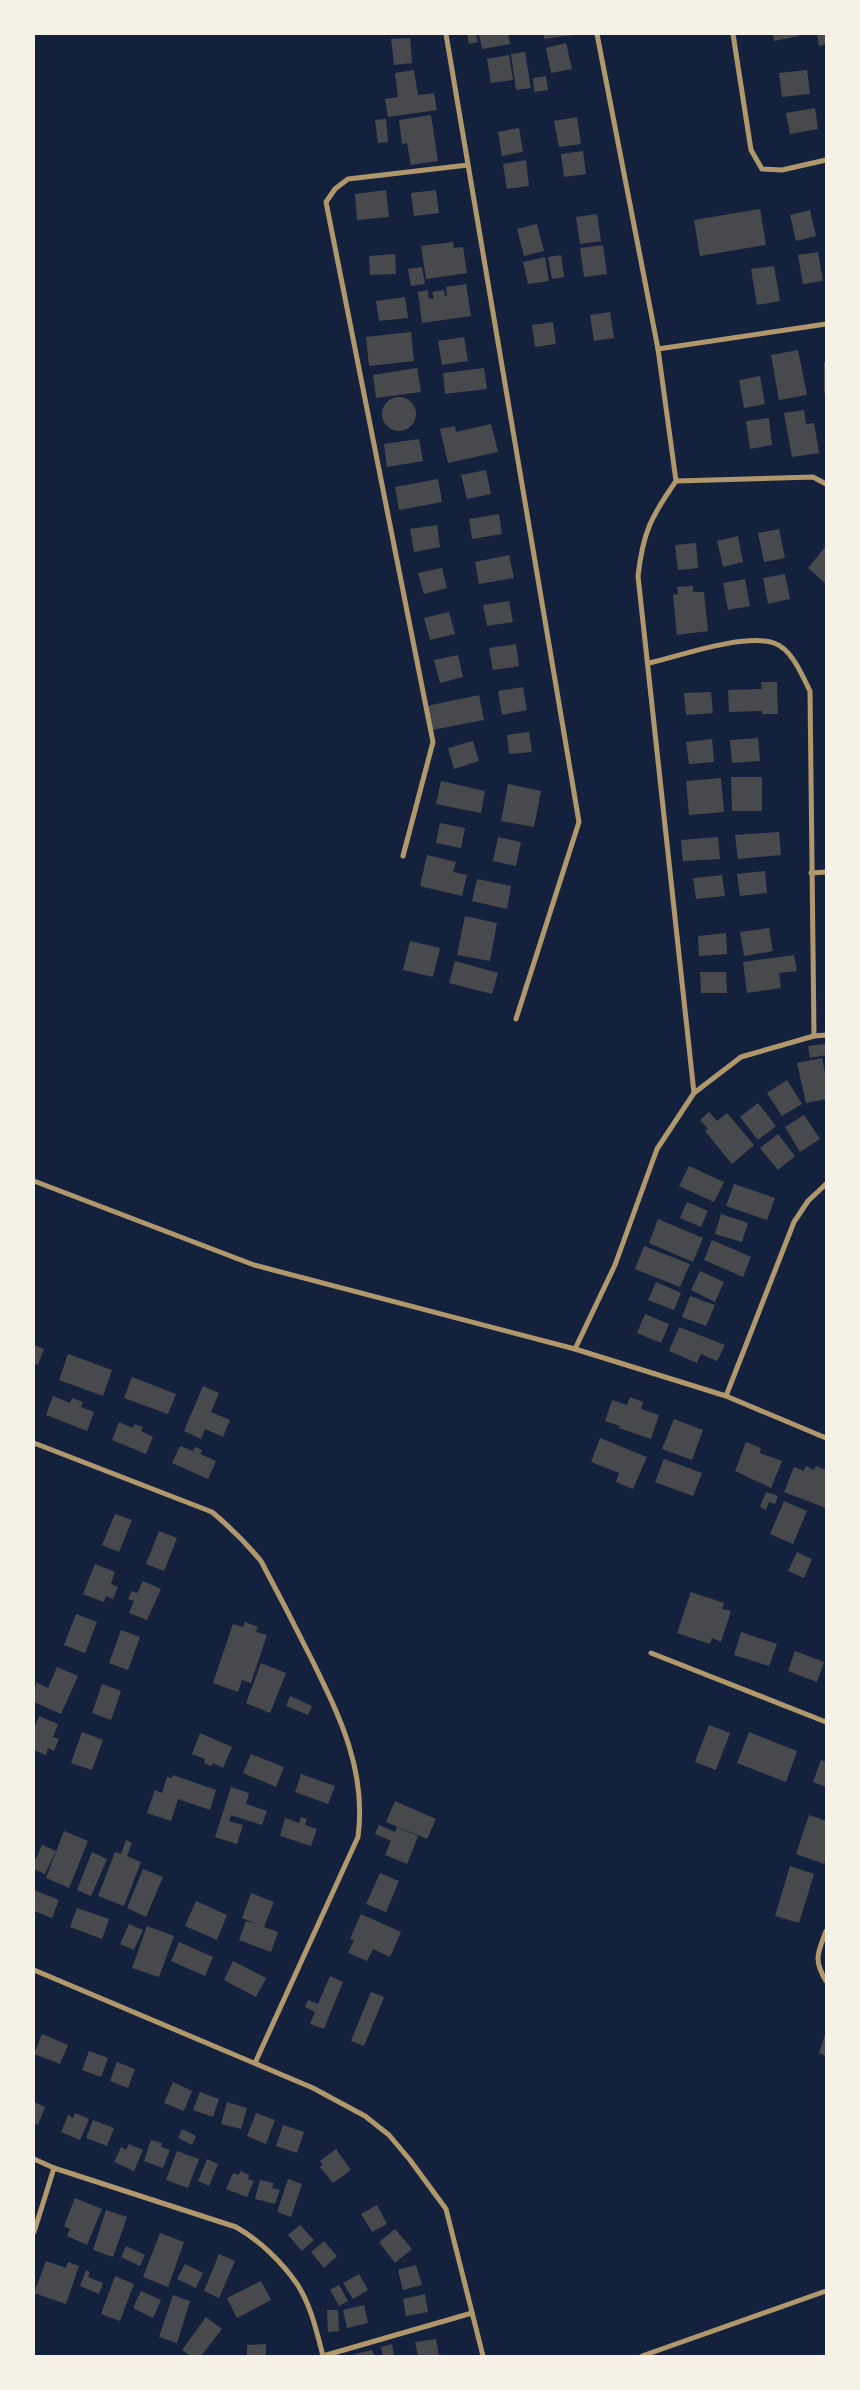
<svg xmlns="http://www.w3.org/2000/svg" width="860" height="2390" font-family="'Source Sans 3',sans-serif">
  <style>
    .building { fill: #48494c }
    .lines { fill: none; stroke-linecap: round; stroke-linejoin: round }
    .minor { stroke: #b1986c; stroke-width: 5 }
  </style>
  <rect width="100%" height="100%" fill="#14213d"/>
  <!-- building -->
  <g class="building">
    <polygon points="467,34 476,34 478,42 469,44"/>
    <polygon points="479,34 508,34 510,44 482,49"/>
    <polygon points="544,34 573,34 573,35 544,39"/>
    <polygon points="773,34 799,34 799,36 774,41"/>
    <polygon points="817,34 826,34 826,44 819,46"/>
    <polygon points="410,38 412,63 394,65 391,39"/>
    <polygon points="566,43 572,69 551,73 546,48"/>
    <polygon points="525,52 531,88 516,90 511,54"/>
    <polygon points="509,55 513,80 491,83 487,59"/>
    <polygon points="414,70 418,95 434,93 437,110 388,117 385,99 398,97 395,73"/>
    <polygon points="807,70 810,94 782,97 779,73"/>
    <polygon points="546,76 548,90 534,92 533,78"/>
    <polygon points="815,108 818,129 790,134 786,113"/>
    <polygon points="431,115 438,161 411,165 407,143 402,144 399,120"/>
    <polygon points="577,117 581,144 559,147 554,121"/>
    <polygon points="386,119 388,142 378,143 375,120"/>
    <polygon points="519,128 523,152 502,156 498,132"/>
    <polygon points="583,151 586,174 564,177 561,154"/>
    <polygon points="526,160 529,186 507,189 503,164"/>
    <polygon points="386,190 389,217 357,220 355,194"/>
    <polygon points="436,190 439,213 414,216 411,193"/>
    <polygon points="760,209 766,245 700,256 694,220"/>
    <polygon points="810,210 816,236 796,241 790,215"/>
    <polygon points="597,214 601,241 580,244 576,217"/>
    <polygon points="537,224 544,251 524,256 517,229"/>
    <polygon points="453,242 454,248 463,247 467,273 426,279 421,246"/>
    <polygon points="603,245 607,274 584,277 580,248"/>
    <polygon points="818,252 823,281 803,284 798,255"/>
    <polygon points="395,254 396,274 370,275 369,256"/>
    <polygon points="561,255 564,277 552,279 548,257"/>
    <polygon points="545,257 549,281 528,284 523,262"/>
    <polygon points="774,266 780,301 757,305 751,269"/>
    <polygon points="422,267 425,284 411,286 408,269"/>
    <polygon points="466,284 471,316 422,323 418,292 428,290 429,299 434,298 432,292 444,290 445,296 447,296 446,287"/>
    <polygon points="405,297 408,318 379,321 376,301"/>
    <polygon points="610,312 614,338 594,341 590,315"/>
    <polygon points="553,322 556,344 535,347 532,325"/>
    <polygon points="411,332 414,361 369,366 366,337"/>
    <polygon points="464,337 468,361 442,365 438,341"/>
    <polygon points="798,350 807,395 779,400 771,355"/>
    <rect x="824" y="362" width="2" height="31"/>
    <polygon points="417,368 421,392 376,398 373,375"/>
    <polygon points="484,368 487,389 445,394 443,373"/>
    <polygon points="760,376 765,404 744,408 739,380"/>
    <circle cx="399" cy="414" r="17"/>
    <polygon points="804,410 806,424 814,423 819,453 792,457 784,413"/>
    <polygon points="769,418 772,445 750,449 746,421"/>
    <polygon points="491,424 498,452 448,463 440,429 455,426 456,432"/>
    <polygon points="419,439 423,461 387,467 384,444"/>
    <polygon points="486,470 491,494 467,499 461,475"/>
    <polygon points="438,479 442,502 399,510 395,487"/>
    <polygon points="499,514 502,534 472,539 469,519"/>
    <polygon points="437,525 440,547 414,552 410,529"/>
    <polygon points="779,529 785,558 764,562 758,533"/>
    <polygon points="738,536 743,562 723,567 717,541"/>
    <polygon points="696,543 698,568 678,570 675,545"/>
    <polygon points="826,546 826,584 808,568"/>
    <polygon points="509,555 514,578 479,584 475,562"/>
    <polygon points="442,568 447,588 424,594 418,573"/>
    <polygon points="785,574 790,599 768,604 763,578"/>
    <polygon points="745,579 750,606 728,610 723,583"/>
    <polygon points="693,586 693,592 704,592 708,631 677,635 673,595 678,594 677,587"/>
    <polygon points="509,601 513,622 487,626 483,605"/>
    <polygon points="449,612 455,634 430,640 424,618"/>
    <polygon points="516,644 519,666 493,670 489,648"/>
    <polygon points="458,655 463,677 440,683 434,660"/>
    <polygon points="761,682 777,682 778,714 762,714 762,711 729,712 728,690 762,689"/>
    <polygon points="523,687 527,710 502,715 498,691"/>
    <polygon points="711,692 713,713 686,715 684,693"/>
    <polygon points="479,695 484,720 432,730 427,706"/>
    <polygon points="529,732 532,752 509,754 507,735"/>
    <polygon points="758,738 760,761 732,763 730,740"/>
    <polygon points="712,739 714,762 689,764 686,742"/>
    <polygon points="473,741 479,761 454,769 448,748"/>
    <polygon points="731,777 762,777 762,811 732,811"/>
    <polygon points="721,778 724,812 689,815 686,781"/>
    <polygon points="441,781 485,791 481,813 436,804"/>
    <polygon points="508,784 541,791 534,827 501,821"/>
    <polygon points="440,823 465,828 461,848 436,843"/>
    <polygon points="779,832 781,855 738,859 735,835"/>
    <polygon points="498,837 521,842 516,866 493,861"/>
    <polygon points="718,837 720,859 683,861 681,840"/>
    <polygon points="427,855 456,862 453,872 467,875 462,896 420,886"/>
    <polygon points="765,871 767,893 740,896 737,874"/>
    <polygon points="722,875 725,896 696,899 693,878"/>
    <polygon points="477,879 511,886 507,909 472,901"/>
    <polygon points="465,916 497,923 490,961 457,955"/>
    <polygon points="769,928 773,951 744,956 740,932"/>
    <polygon points="726,933 727,954 699,956 698,936"/>
    <polygon points="410,941 440,948 433,977 403,970"/>
    <polygon points="794,955 797,971 779,973 781,988 747,993 743,962"/>
    <polygon points="455,961 498,973 492,994 449,983"/>
    <polygon points="700,972 726,972 727,993 701,993"/>
    <polygon points="825,1044 826,1055 810,1058 808,1046"/>
    <polygon points="822,1058 826,1078 826,1099 806,1103 797,1063"/>
    <polygon points="787,1080 802,1104 782,1116 767,1093"/>
    <polygon points="758,1103 776,1126 758,1140 740,1117"/>
    <polygon points="709,1112 717,1121 727,1113 754,1145 732,1164 705,1131 708,1129 700,1120"/>
    <polygon points="804,1115 820,1139 800,1152 785,1127"/>
    <polygon points="778,1134 795,1156 778,1170 760,1148"/>
    <polygon points="689,1166 724,1182 714,1202 679,1186"/>
    <polygon points="734,1184 775,1198 767,1220 726,1206"/>
    <polygon points="687,1202 708,1211 701,1227 680,1218"/>
    <polygon points="721,1214 748,1223 742,1242 715,1234"/>
    <polygon points="658,1219 703,1238 693,1262 649,1243"/>
    <polygon points="712,1240 751,1257 743,1277 704,1260"/>
    <polygon points="644,1246 690,1264 680,1287 635,1269"/>
    <polygon points="700,1271 724,1282 715,1302 691,1290"/>
    <polygon points="656,1282 681,1293 674,1310 648,1300"/>
    <polygon points="690,1296 715,1305 706,1326 682,1317"/>
    <polygon points="645,1314 669,1324 661,1343 637,1333"/>
    <polygon points="679,1327 725,1345 717,1361 701,1354 697,1363 669,1351"/>
    <polygon points="34,1345 44,1349 38,1365 34,1363"/>
    <polygon points="68,1354 112,1370 103,1396 59,1380"/>
    <polygon points="132,1377 176,1394 168,1414 124,1398"/>
    <polygon points="203,1386 219,1393 211,1412 230,1420 223,1437 205,1429 201,1439 184,1431"/>
    <polygon points="53,1396 70,1403 72,1398 83,1402 81,1407 94,1412 87,1431 46,1415"/>
    <polygon points="630,1397 643,1402 641,1409 659,1415 651,1439 619,1428 620,1426 605,1421 612,1400 627,1405"/>
    <polygon points="674,1419 703,1430 692,1460 662,1449"/>
    <polygon points="119,1422 133,1428 134,1424 143,1427 141,1431 153,1437 146,1454 112,1440"/>
    <polygon points="600,1438 647,1457 633,1489 616,1482 619,1473 591,1462"/>
    <polygon points="746,1442 761,1448 760,1453 782,1461 771,1488 735,1471"/>
    <polygon points="180,1446 193,1451 195,1447 202,1450 200,1454 216,1461 208,1479 172,1463"/>
    <polygon points="664,1459 702,1473 693,1496 655,1482"/>
    <polygon points="806,1466 814,1470 816,1466 826,1470 826,1508 784,1492 794,1467 804,1471"/>
    <polygon points="766,1492 778,1496 775,1504 769,1502 766,1510 760,1507"/>
    <polygon points="784,1501 807,1511 793,1544 770,1534"/>
    <polygon points="115,1514 132,1520 119,1552 102,1545"/>
    <polygon points="159,1531 177,1538 164,1571 146,1564"/>
    <polygon points="797,1552 812,1559 804,1578 788,1571"/>
    <polygon points="95,1564 115,1572 111,1584 118,1587 113,1599 106,1596 104,1602 83,1594"/>
    <polygon points="143,1581 161,1589 147,1620 129,1613 134,1601 128,1599 132,1591 137,1593"/>
    <polygon points="691,1592 724,1603 722,1609 731,1611 721,1642 712,1638 710,1644 677,1633"/>
    <polygon points="76,1614 97,1622 85,1653 64,1645"/>
    <polygon points="245,1622 258,1627 256,1632 267,1635 251,1683 242,1680 238,1692 213,1683 233,1624 243,1627"/>
    <polygon points="121,1630 140,1637 128,1670 109,1663"/>
    <polygon points="741,1632 777,1644 769,1666 734,1655"/>
    <polygon points="795,1651 824,1662 817,1682 788,1671"/>
    <polygon points="261,1663 286,1673 270,1713 246,1703"/>
    <polygon points="57,1667 78,1676 61,1714 34,1702 36,1682 48,1688"/>
    <polygon points="102,1684 121,1691 111,1720 92,1713"/>
    <polygon points="290,1696 312,1706 308,1715 286,1706"/>
    <polygon points="39,1716 58,1724 53,1737 59,1739 54,1751 48,1748 46,1755 34,1750 34,1729"/>
    <polygon points="709,1725 730,1733 716,1770 695,1762"/>
    <polygon points="82,1732 103,1740 92,1770 71,1763"/>
    <polygon points="749,1732 797,1751 786,1782 737,1763"/>
    <polygon points="200,1733 232,1747 223,1768 213,1763 211,1766 204,1763 205,1759 192,1754"/>
    <polygon points="251,1754 284,1767 276,1787 243,1773"/>
    <polygon points="821,1760 826,1762 826,1787 813,1782"/>
    <polygon points="301,1774 335,1786 328,1804 295,1792"/>
    <polygon points="173,1775 216,1790 210,1810 178,1799 171,1821 147,1813 155,1790 162,1793 167,1777 172,1778"/>
    <polygon points="231,1787 249,1793 246,1804 267,1811 262,1825 231,1815 229,1821 243,1825 237,1844 215,1837"/>
    <polygon points="395,1801 436,1819 427,1839 386,1822"/>
    <polygon points="809,1815 826,1821 826,1858 824,1864 796,1854"/>
    <polygon points="301,1817 307,1819 305,1825 317,1829 311,1846 280,1836 285,1818 299,1823"/>
    <polygon points="379,1825 395,1832 397,1827 418,1836 407,1864 385,1855 391,1841 375,1834"/>
    <polygon points="64,1831 88,1841 69,1888 46,1878"/>
    <polygon points="126,1840 132,1843 127,1856 141,1862 124,1906 98,1896 115,1852 121,1854"/>
    <polygon points="42,1845 56,1851 45,1874 34,1869 34,1863"/>
    <polygon points="92,1852 107,1859 91,1896 77,1890"/>
    <polygon points="790,1866 814,1874 799,1923 775,1916"/>
    <polygon points="143,1869 163,1877 146,1917 127,1908"/>
    <polygon points="380,1873 399,1881 386,1912 366,1904"/>
    <polygon points="34,1890 59,1900 52,1918 34,1911"/>
    <polygon points="251,1893 274,1902 264,1927 278,1932 271,1952 239,1940 246,1921 260,1925 242,1918"/>
    <polygon points="196,1901 227,1915 217,1940 185,1926"/>
    <polygon points="77,1908 109,1919 102,1939 70,1927"/>
    <polygon points="361,1914 401,1932 390,1957 373,1949 367,1961 348,1953 354,1940 350,1939"/>
    <polygon points="129,1924 143,1930 134,1950 120,1944"/>
    <polygon points="147,1926 174,1936 159,1977 132,1968"/>
    <polygon points="179,1942 213,1957 205,1976 171,1961"/>
    <polygon points="233,1961 266,1978 256,1997 224,1980"/>
    <polygon points="330,1976 343,1982 324,2029 310,2024 315,2012 305,2007 308,2000 318,2004"/>
    <polygon points="371,1992 384,1997 364,2046 351,2041"/>
    <polygon points="826,2032 826,2056 819,2053"/>
    <polygon points="42,2034 68,2045 60,2064 34,2054"/>
    <polygon points="89,2051 108,2058 101,2077 82,2070"/>
    <polygon points="117,2062 135,2069 128,2088 110,2081"/>
    <polygon points="173,2082 192,2091 184,2111 164,2103"/>
    <polygon points="200,2092 219,2099 213,2117 193,2110"/>
    <polygon points="34,2102 45,2107 38,2125 34,2123"/>
    <polygon points="227,2102 247,2108 241,2129 221,2124"/>
    <polygon points="75,2113 89,2119 80,2140 61,2132 68,2115 73,2118"/>
    <polygon points="256,2113 275,2120 266,2144 247,2136"/>
    <polygon points="93,2120 114,2128 107,2146 86,2138"/>
    <polygon points="283,2125 304,2132 297,2153 276,2146"/>
    <polygon points="182,2129 196,2136 192,2145 178,2138"/>
    <polygon points="151,2140 162,2143 161,2147 170,2150 163,2168 144,2161"/>
    <polygon points="129,2144 143,2150 134,2171 114,2162 121,2147 126,2150"/>
    <polygon points="336,2149 351,2170 333,2183 320,2167 323,2165 320,2161"/>
    <polygon points="177,2151 199,2159 188,2188 166,2180"/>
    <polygon points="207,2159 218,2164 209,2186 198,2181"/>
    <polygon points="240,2171 249,2175 248,2179 254,2181 247,2197 226,2189 233,2173 239,2175"/>
    <polygon points="288,2179 302,2184 291,2217 277,2212"/>
    <polygon points="260,2180 274,2183 272,2188 280,2190 275,2204 255,2199"/>
    <polygon points="75,2198 102,2209 87,2245 67,2236 70,2229 64,2226"/>
    <polygon points="377,2205 387,2224 372,2232 361,2214"/>
    <polygon points="106,2210 127,2217 113,2257 93,2250"/>
    <polygon points="300,2225 314,2240 302,2251 288,2235"/>
    <polygon points="395,2229 412,2249 395,2263 379,2242"/>
    <polygon points="160,2233 184,2242 168,2287 143,2277"/>
    <polygon points="324,2241 337,2256 324,2268 311,2252"/>
    <polygon points="126,2246 145,2255 140,2266 121,2257"/>
    <polygon points="219,2254 235,2261 219,2298 204,2291"/>
    <polygon points="46,2261 66,2268 68,2262 79,2266 66,2304 34,2293"/>
    <polygon points="185,2264 203,2273 196,2288 177,2279"/>
    <polygon points="416,2265 422,2285 403,2290 398,2270"/>
    <polygon points="86,2270 90,2272 88,2277 103,2283 99,2294 80,2286"/>
    <polygon points="359,2274 368,2290 353,2299 343,2283"/>
    <polygon points="115,2276 134,2284 120,2321 101,2314"/>
    <polygon points="261,2281 271,2300 237,2318 227,2298"/>
    <polygon points="339,2285 348,2301 339,2306 330,2290"/>
    <polygon points="141,2291 161,2300 153,2318 133,2308"/>
    <polygon points="425,2294 428,2312 406,2316 403,2299"/>
    <polygon points="173,2295 190,2301 177,2343 159,2337"/>
    <polygon points="364,2305 368,2323 347,2328 343,2310"/>
    <polygon points="327,2310 338,2310 339,2331 328,2332"/>
    <polygon points="206,2317 222,2329 201,2356 191,2356 182,2350"/>
    <polygon points="436,2339 439,2356 418,2356 415,2342"/>
    <polygon points="266,2344 266,2356 247,2356 247,2345"/>
    <polygon points="392,2344 394,2356 383,2356 381,2347"/>
    <polygon points="372,2350 374,2356 355,2356 355,2354"/>
  </g>
  <g class="lines">
    <!-- minor -->
    <g class="minor">
      <polyline points="446,34 579,822 516,1019"/>
      <polyline points="597,34 658,349 826,324"/>
      <polyline points="733,34 751,150 762,169 782,170 826,160"/>
      <polyline points="658,349 676,481 813,477 826,484"/>
      <path d="M 676,481 C 651,517 643,532 638,576 L 694,1093"/>
      <path d="M 649,663 C 680,656 744,633 774,643 C 792,649 802,675 810,691 L 814,1036"/>
      <polyline points="403,856 433,742 326,202 335,189 348,179 468,165"/>
      <polyline points="811,873 826,872"/>
      <polyline points="34,1181 254,1265 575,1349 726,1396 826,1438"/>
      <polyline points="575,1349 615,1265 657,1149 694,1093 741,1057 814,1036 826,1035"/>
      <polyline points="726,1396 794,1222 808,1201 826,1184"/>
      <path d="M 34,1443 L 212,1512 C 230,1527 246,1543 261,1561 C 278,1593 294,1624 310,1656 C 339,1715 367,1770 358,1837 L 255,2063"/>
      <polyline points="651,1653 826,1722"/>
      <path d="M 826,1931 C 818,1953 813,1959 826,1981"/>
      <polyline points="34,1970 313,2088 365,2116 389,2135 410,2160 446,2209 483,2356"/>
      <path d="M 34,2159 L 54,2168 L 236,2227 C 259,2240 282,2262 297,2284 C 311,2305 317,2333 323,2356"/>
      <polyline points="34,2232 54,2168"/>
      <polyline points="323,2356 472,2313"/>
      <polyline points="642,2356 826,2291"/>
    </g>
  </g>
  <!-- border -->
  <rect width="860" height="2390" fill="none" stroke="#f6f1e7" stroke-width="70"/>
</svg>
